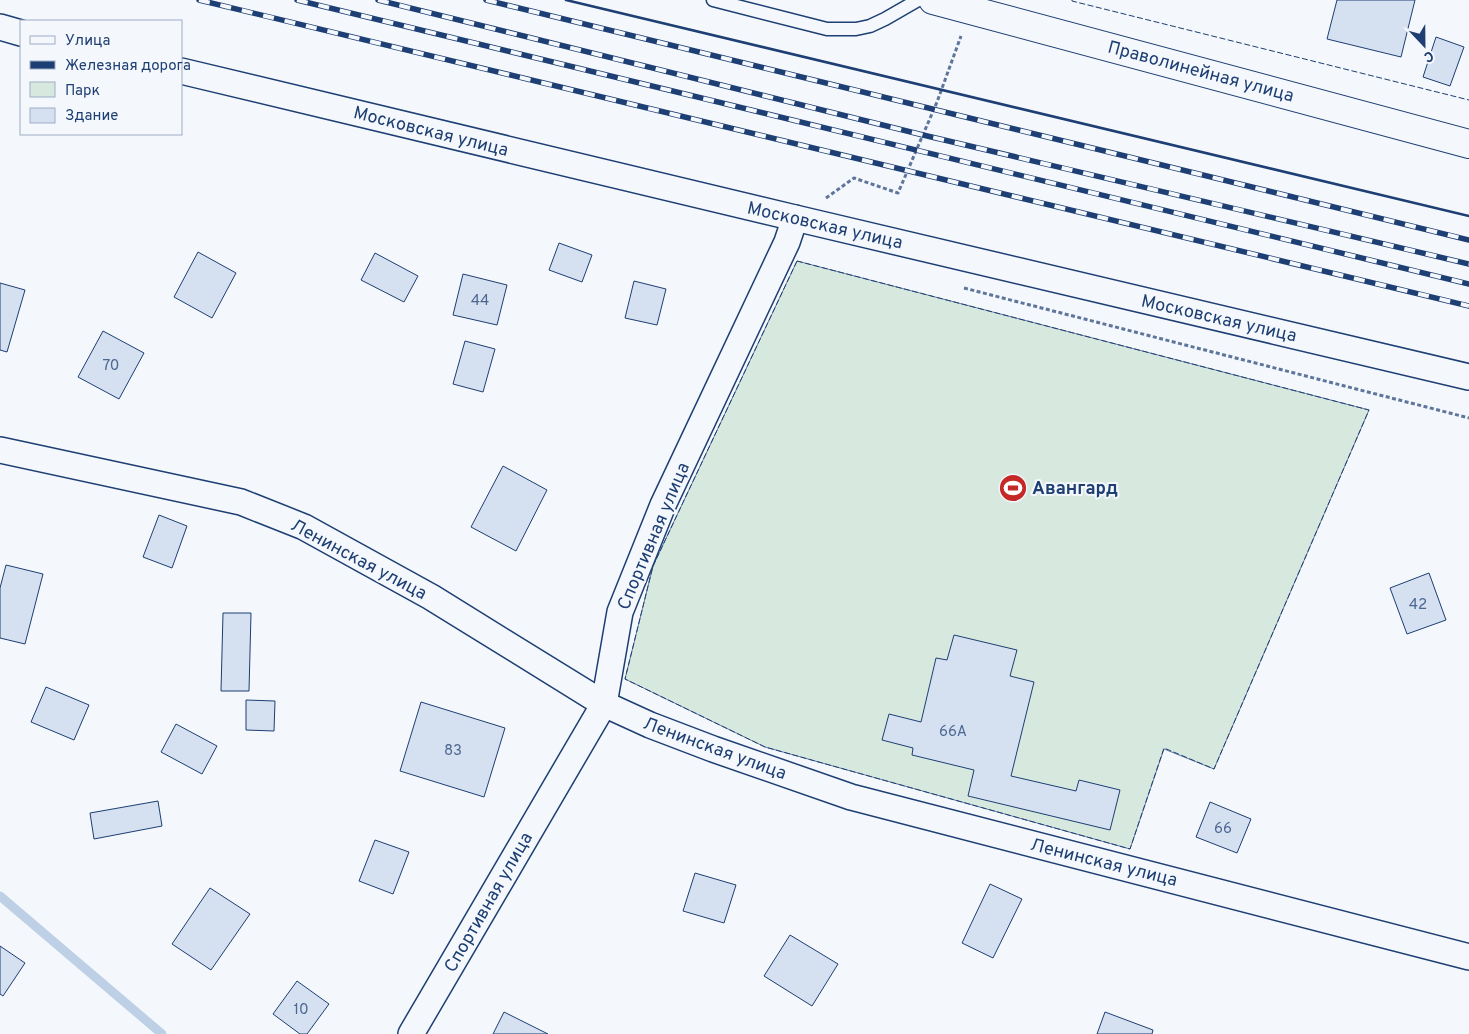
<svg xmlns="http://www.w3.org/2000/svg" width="1469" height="1034" font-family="Overpass,sans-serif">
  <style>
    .green { fill: #d7e8df; stroke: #687fa3 }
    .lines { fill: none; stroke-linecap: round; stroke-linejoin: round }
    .stream { stroke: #bed0e5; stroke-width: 9 }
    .building { fill: #d5e0f0; stroke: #1d3f73 }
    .lane-casing { stroke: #1d3f73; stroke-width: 15 }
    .street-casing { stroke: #1d3f73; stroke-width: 28 }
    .secondary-casing { stroke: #1d3f73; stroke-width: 30 }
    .path { stroke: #5e769c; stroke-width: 3; stroke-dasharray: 4 2.5; stroke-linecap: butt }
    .lane { stroke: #f4f7fb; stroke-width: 12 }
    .street { stroke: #f4f7fb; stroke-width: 25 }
    .secondary { stroke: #f4f7fb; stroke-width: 28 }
    .rail-casing { stroke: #1d3f73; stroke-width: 5.5 }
    .rail { stroke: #f4f7fb; stroke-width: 4; stroke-dasharray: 11; stroke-linecap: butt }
    .fence { stroke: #1d3f73; stroke-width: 1; stroke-dasharray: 6 2.5; stroke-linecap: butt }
    .wall { stroke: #1d3f73; stroke-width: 2.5 }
    .labels { text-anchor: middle; stroke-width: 4; stroke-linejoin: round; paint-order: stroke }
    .number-label { font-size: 15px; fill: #4b6792 }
    .street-label { font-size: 18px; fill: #1d3f73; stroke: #f4f7fb }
    .poi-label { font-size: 18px; font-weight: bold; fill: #1d3f73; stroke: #f4f7fb; text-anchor: start }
  </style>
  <rect width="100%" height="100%" fill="#f4f7fb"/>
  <!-- green -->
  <polygon class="green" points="797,261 1369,410 1214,769 1164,749 1130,849 765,747 625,679 653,566"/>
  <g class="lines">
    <!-- stream -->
    <polyline class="stream" points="0,896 162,1034"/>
  </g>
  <!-- building -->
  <g class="building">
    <polygon points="1337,0 1415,0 1401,57 1327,39"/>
    <polygon points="1436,37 1464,47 1450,86 1423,77"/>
    <polygon points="559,243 592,255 582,282 549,270"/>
    <polygon points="198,252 236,273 212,318 174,297"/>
    <polygon points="375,253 418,276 404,302 361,280"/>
    <polygon points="463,274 507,285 497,325 453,315"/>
    <polygon points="634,281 666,289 657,325 625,318"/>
    <polygon points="0,283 25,290 7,352 0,350"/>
    <polygon points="103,331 144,353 119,399 78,377"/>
    <polygon points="465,341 495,349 483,392 453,384"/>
    <polygon points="503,466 547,490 516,551 471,527"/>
    <polygon points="159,515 187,526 172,568 143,557"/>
    <polygon points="6,565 43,574 25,644 0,638 0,588"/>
    <polygon points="1429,573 1446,620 1407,634 1390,588"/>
    <polygon points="223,613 251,613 249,691 221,691"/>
    <polygon points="954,635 1017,650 1010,676 1034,682 1011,776 1076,791 1079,780 1120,790 1110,830 968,796 974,770 912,755 913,748 882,740 889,714 921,722 936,658 947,660"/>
    <polygon points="46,687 89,705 74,740 31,722"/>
    <polygon points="246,700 275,701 274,731 246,730"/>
    <polygon points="421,702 505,728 484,797 400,771"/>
    <polygon points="176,724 217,746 202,774 161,752"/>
    <polygon points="158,801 162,826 94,839 90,813"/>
    <polygon points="1210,802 1251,819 1237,853 1196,837"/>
    <polygon points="375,840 409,852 393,894 359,881"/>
    <polygon points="695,873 736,885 724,923 683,911"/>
    <polygon points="990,884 1022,899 993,958 962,943"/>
    <polygon points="210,888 250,914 211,970 172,944"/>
    <polygon points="790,935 838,964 812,1006 764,976"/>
    <polygon points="0,946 25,963 3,996 0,994"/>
    <polygon points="297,981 329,1004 307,1034 300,1034 273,1014"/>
    <polygon points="504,1012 548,1034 493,1034"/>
    <polygon points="1105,1012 1153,1030 1152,1034 1097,1034"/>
  </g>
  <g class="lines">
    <defs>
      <polyline id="lane" points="713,0 827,29 856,29 870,26 885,19 918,0"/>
      <g id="street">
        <polyline points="0,27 21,33"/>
        <polyline points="181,71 795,218 1469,377"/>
        <polyline points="0,450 241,502 304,527 431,597 604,704 650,725 713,749 851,797 1469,957"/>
        <polyline points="411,1034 604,704 620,612 663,505 787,242 795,218"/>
      </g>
      <polyline id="secondary" points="933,0 1469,144"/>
    </defs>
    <!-- lane casing -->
    <use href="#lane" class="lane-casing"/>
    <!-- street casing -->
    <use href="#street" class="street-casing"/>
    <!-- secondary casing -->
    <use href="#secondary" class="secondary-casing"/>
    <!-- path -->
    <g class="path">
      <polyline points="826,198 854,178 898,193 937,102 961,36"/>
      <polyline points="964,288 1469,418"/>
    </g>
    <!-- lane -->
    <use href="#lane" class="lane"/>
    <!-- street -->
    <use href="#street" class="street"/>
    <!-- secondary -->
    <use href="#secondary" class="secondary"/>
    <defs>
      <g id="rail">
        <polyline points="199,0 1469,306"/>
        <polyline points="297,0 1469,284"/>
        <polyline points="378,0 923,135 1469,264"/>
        <polyline points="486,0 1469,240"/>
      </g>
    </defs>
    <!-- rail casing -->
    <use href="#rail" class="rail-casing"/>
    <!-- rail -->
    <use href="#rail" class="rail"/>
    <!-- fence -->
    <g class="fence">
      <polyline points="1072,0 1072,1 1469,100"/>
      <polygon points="797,261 1369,410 1214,769 1164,748 1130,849 765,747 625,679 653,566"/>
    </g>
    <!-- wall -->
    <polyline class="wall" points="566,0 1469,216"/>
  </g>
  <!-- icons -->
  <defs>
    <symbol id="stadium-disc" viewBox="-11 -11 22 22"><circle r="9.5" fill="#c62828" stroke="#f4f7fb"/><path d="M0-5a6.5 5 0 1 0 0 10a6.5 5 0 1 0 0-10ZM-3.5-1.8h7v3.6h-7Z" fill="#fff"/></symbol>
  </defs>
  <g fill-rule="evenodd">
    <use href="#stadium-disc" x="997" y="472" width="32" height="32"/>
  </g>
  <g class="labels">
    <!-- number labels -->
    <g class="number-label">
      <text x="480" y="305">44</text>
      <text x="111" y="370">70</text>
      <text x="1418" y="609">42</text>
      <text x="953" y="736">66А</text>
      <text x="453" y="755">83</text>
      <text x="1223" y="833">66</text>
      <text x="301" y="1014">10</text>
    </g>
    <!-- street labels -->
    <g class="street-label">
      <text transform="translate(1201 71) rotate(15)" y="6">Праволинейная улица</text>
      <text transform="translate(431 131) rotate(14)" y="6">Московская улица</text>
      <text transform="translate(825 225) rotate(13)" y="6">Московская улица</text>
      <text transform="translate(1219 318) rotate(13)" y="6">Московская улица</text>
      <text transform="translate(653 536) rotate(-67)" y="6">Спортивная улица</text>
      <text transform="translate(359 559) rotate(28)" y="6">Ленинская улица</text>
      <text transform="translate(715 748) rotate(20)" y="6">Ленинская улица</text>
      <text transform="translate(1104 862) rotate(14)" y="6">Ленинская улица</text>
      <text transform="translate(488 902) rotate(-60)" y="6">Спортивная улица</text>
    </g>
    <!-- poi labels -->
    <g class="poi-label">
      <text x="1032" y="494">Авангард</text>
    </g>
  </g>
  <!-- legend -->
  <rect x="20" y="20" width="162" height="115" fill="#f4f7fb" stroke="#9eadc5"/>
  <rect x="30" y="36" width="25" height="8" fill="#f4f7fb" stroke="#9eadc5"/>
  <text x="65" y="45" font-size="15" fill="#1d3f73">Улица</text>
  <rect x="30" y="61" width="25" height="8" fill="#1d3f73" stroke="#9eadc5"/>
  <text x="65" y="70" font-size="15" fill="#1d3f73">Железная дорога</text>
  <rect x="30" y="82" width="25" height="15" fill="#d7e8df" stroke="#9eadc5"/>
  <text x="65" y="95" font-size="15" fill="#1d3f73">Парк</text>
  <rect x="30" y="108" width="25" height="15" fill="#d5e0f0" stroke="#9eadc5"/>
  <text x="65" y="120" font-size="15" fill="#1d3f73">Здание</text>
  <!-- north arrow -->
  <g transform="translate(1424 45) rotate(158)" stroke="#f4f7fb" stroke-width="4" paint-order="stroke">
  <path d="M0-4L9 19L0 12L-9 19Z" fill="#1d3f73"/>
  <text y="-8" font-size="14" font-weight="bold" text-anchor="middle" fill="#1d3f73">С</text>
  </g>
</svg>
